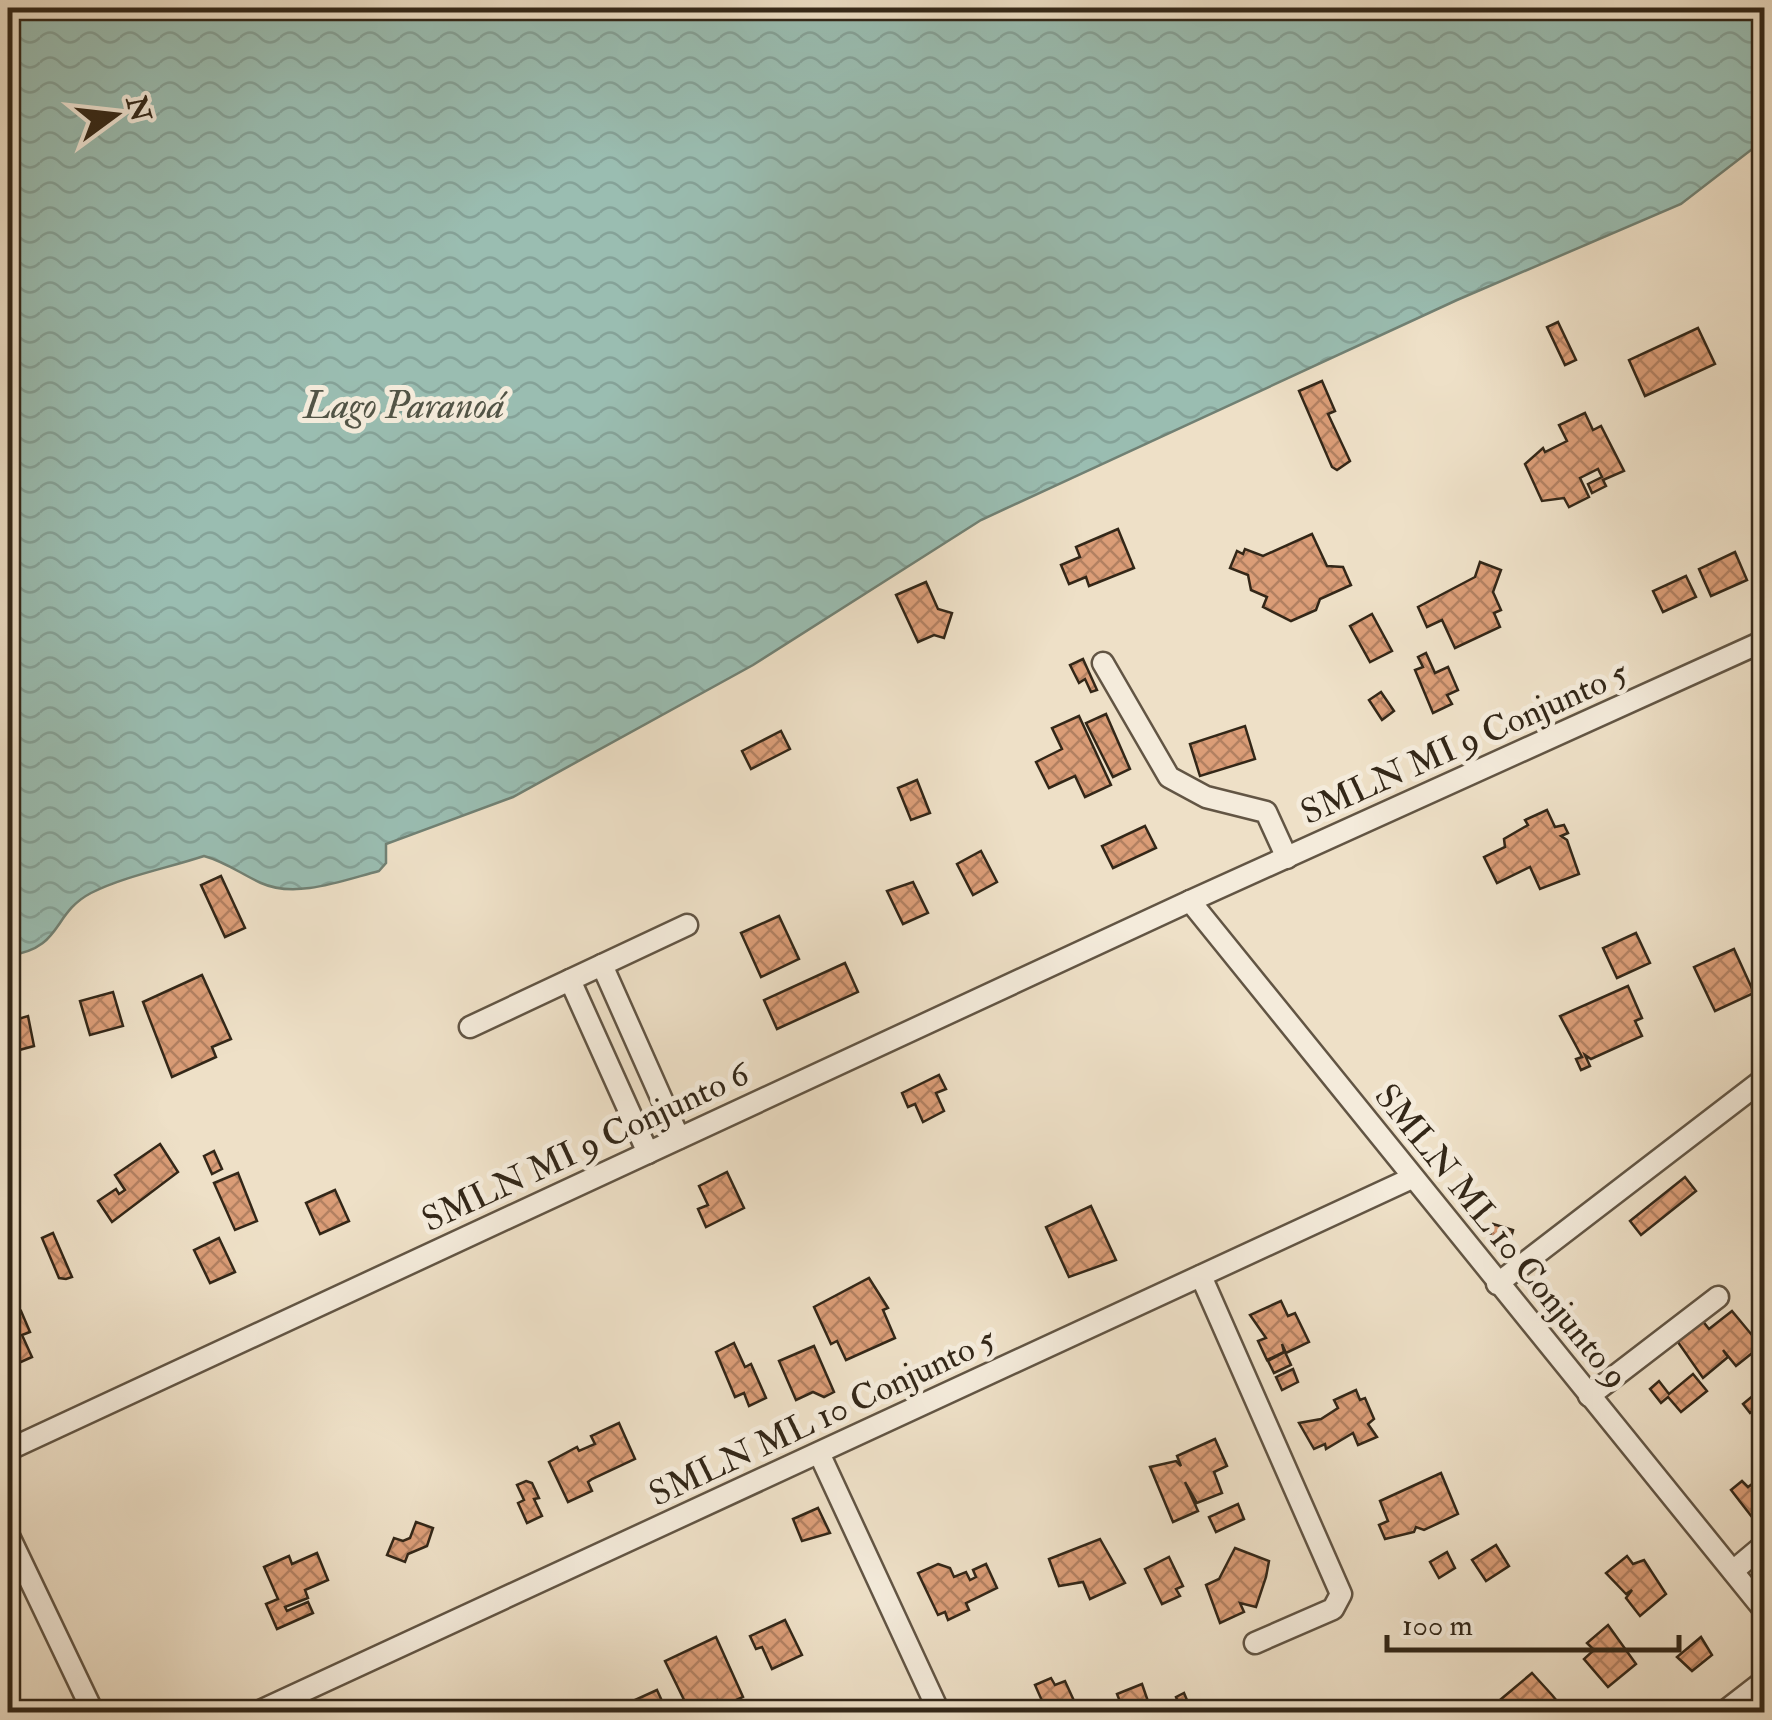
<svg xmlns="http://www.w3.org/2000/svg" width="1772" height="1720" font-family="'IM FELL Double Pica',serif">
  <style>
    .water { fill: url(#water-waves); stroke: #718174; stroke-width: 2.5 }
    .building { fill: url(#building-cross-hatch); stroke: #332718; stroke-width: 2.5 }
    .lines { fill: none; stroke-linecap: round; stroke-linejoin: round }
    .minor-casing { stroke: #625544; stroke-width: 25 }
    .minor { stroke: #f4ebdb; stroke-width: 20 }
    .labels { text-anchor: middle; stroke-width: 10; stroke-linejoin: round; paint-order: stroke }
    .street-label { font-size: 35px; fill: #332718; stroke: #f4ebdb }
    .water-label { font-size: 38px; font-style: italic; fill: #525446; stroke: #f4ebdb }
  </style>
  <defs>
    <pattern id="water-waves" width="16" height="10" patternUnits="userSpaceOnUse" patternTransform="scale(2.5)"><rect width="16" height="10" fill="#9abdb1"/><path d="M0 5q4-4 8 0t8 0" fill="none" stroke="#85a298"/></pattern>
    <pattern id="building-cross-hatch" width="8" height="8" patternUnits="userSpaceOnUse" patternTransform="scale(2.5)"><rect width="8" height="8" fill="#db9d77"/><path d="M0 0l8 8M0 8l8-8" fill="none" stroke="#b28061"/></pattern>
  </defs>
  <rect width="100%" height="100%" fill="#eee0c7"/>
  <filter id="stains"><feTurbulence type="fractalNoise" baseFrequency=".002" numOctaves="4"/><feColorMatrix values="0 0 0 0 .2 0 0 0 0 .09 0 0 0 0 .02 0 0 0 .5 -.17"/></filter>
  <radialGradient id="worn" r=".72"><stop offset=".6" stop-color="#630" stop-opacity="0"/><stop offset="1" stop-color="#630" stop-opacity=".3"/></radialGradient>
  <!-- water -->
  <path class="water" d="M 8,8 L 1764,8 L 1764,140 L 1681,204 L 1457,300 L 981,520 L 753,665 L 513,797 L 386,844 L 386,863 L 379,871 C 344,880 296,899 261,883 C 241,874 226,862 204,856 C 168,868 125,876 91,893 C 51,914 64,948 8,956 Z"/>
  <!-- building -->
  <g class="building">
    <polygon points="1558,322 1576,360 1565,365 1547,327"/>
    <polygon points="1698,328 1715,364 1645,396 1629,360"/>
    <polygon points="1322,381 1335,411 1328,414 1350,461 1337,470 1332,467 1299,391"/>
    <polygon points="1585,413 1593,430 1601,426 1624,471 1603,480 1606,486 1592,493 1588,484 1602,477 1598,469 1580,478 1589,497 1569,507 1564,498 1542,501 1525,464 1543,448 1545,452 1567,441 1559,425"/>
    <polygon points="1118,529 1134,568 1089,586 1086,577 1069,584 1061,565 1080,557 1076,547"/>
    <polygon points="1312,534 1327,566 1343,567 1351,585 1320,599 1316,610 1291,621 1263,607 1267,597 1251,590 1248,575 1230,568 1237,551 1243,554 1245,549 1263,556"/>
    <polygon points="1735,552 1747,580 1711,596 1699,569"/>
    <polygon points="1480,562 1501,570 1493,592 1501,610 1494,613 1500,627 1455,648 1442,620 1427,627 1418,607 1475,577"/>
    <polygon points="1686,576 1696,597 1663,612 1653,591"/>
    <polygon points="926,582 938,609 952,613 944,638 934,635 918,642 896,595"/>
    <polygon points="1372,614 1392,651 1370,662 1350,626"/>
    <polygon points="1426,653 1435,673 1448,667 1458,690 1447,695 1452,704 1433,713 1415,670 1423,667 1418,657"/>
    <polygon points="1083,659 1097,690 1091,692 1085,679 1079,683 1070,665"/>
    <polygon points="1381,692 1394,711 1382,720 1369,700"/>
    <polygon points="1106,714 1130,769 1113,777 1086,723"/>
    <polygon points="1079,716 1111,785 1085,797 1075,776 1049,788 1036,762 1062,749 1052,728"/>
    <polygon points="1245,726 1255,759 1200,776 1190,744"/>
    <polygon points="781,731 790,749 751,769 742,751"/>
    <polygon points="917,780 930,813 911,820 898,788"/>
    <polygon points="1547,810 1555,827 1564,825 1568,833 1561,836 1567,840 1579,874 1540,889 1530,867 1497,883 1484,857 1505,847 1504,839 1528,825 1525,820"/>
    <polygon points="1145,826 1156,848 1113,868 1102,846"/>
    <polygon points="981,851 997,882 973,895 957,864"/>
    <polygon points="221,876 245,928 225,937 201,885"/>
    <polygon points="913,882 928,913 903,924 887,891"/>
    <polygon points="779,916 799,959 761,977 741,933"/>
    <polygon points="1636,933 1650,963 1617,978 1603,948"/>
    <polygon points="1734,949 1754,993 1715,1011 1694,967"/>
    <polygon points="845,963 858,992 777,1029 764,1000"/>
    <polygon points="202,975 231,1039 212,1047 216,1057 172,1077 143,1002"/>
    <polygon points="1628,986 1642,1018 1635,1021 1642,1036 1591,1059 1585,1055 1590,1066 1581,1070 1576,1059 1582,1057 1560,1016"/>
    <polygon points="113,992 123,1026 90,1035 80,1001"/>
    <polygon points="28,1016 34,1046 8,1053 8,1022"/>
    <polygon points="939,1075 946,1089 936,1093 944,1111 923,1122 915,1104 908,1107 902,1093"/>
    <polygon points="160,1144 178,1172 112,1222 98,1201 116,1189 119,1194 125,1190 115,1175"/>
    <polygon points="214,1151 222,1169 212,1174 204,1156"/>
    <polygon points="727,1172 744,1208 706,1227 698,1209 708,1205 699,1186"/>
    <polygon points="238,1173 257,1221 235,1230 214,1183"/>
    <polygon points="1685,1177 1696,1191 1641,1235 1630,1221"/>
    <polygon points="335,1190 349,1221 320,1234 306,1203"/>
    <polygon points="1091,1206 1116,1260 1069,1277 1046,1227"/>
    <polygon points="1493,1224 1513,1230 1510,1241 1490,1236"/>
    <polygon points="53,1233 72,1277 66,1279 59,1278 42,1238"/>
    <polygon points="219,1238 235,1272 210,1283 194,1250"/>
    <polygon points="869,1278 888,1308 883,1310 895,1338 846,1360 837,1341 831,1344 814,1307"/>
    <polygon points="1281,1301 1288,1316 1295,1313 1309,1342 1286,1353 1282,1344 1284,1352 1267,1360 1258,1341 1266,1338 1250,1315"/>
    <polygon points="21,1311 30,1332 22,1335 32,1357 14,1365 8,1351 8,1317"/>
    <polygon points="1732,1311 1761,1346 1736,1366 1723,1350 1728,1357 1703,1378 1673,1335 1698,1315 1709,1329"/>
    <polygon points="734,1343 745,1367 751,1364 766,1398 749,1406 744,1393 735,1397 716,1352"/>
    <polygon points="814,1346 834,1392 824,1397 813,1392 796,1400 779,1361"/>
    <polygon points="1285,1352 1291,1365 1274,1373 1268,1361"/>
    <polygon points="1293,1369 1298,1382 1282,1390 1276,1377"/>
    <polygon points="1693,1374 1707,1391 1681,1412 1668,1397 1661,1403 1650,1389 1659,1381 1669,1394"/>
    <polygon points="1356,1390 1360,1400 1365,1398 1374,1419 1368,1424 1377,1437 1358,1445 1353,1433 1326,1449 1325,1444 1314,1449 1299,1423 1321,1419 1338,1408 1334,1400"/>
    <polygon points="1755,1394 1762,1403 1750,1413 1743,1404"/>
    <polygon points="619,1423 635,1459 592,1479 588,1482 592,1491 568,1502 549,1462 577,1447 579,1451 595,1444 591,1436"/>
    <polygon points="1215,1439 1227,1466 1214,1472 1222,1493 1197,1503 1185,1482 1198,1511 1173,1522 1150,1467 1176,1461 1181,1466 1177,1456"/>
    <polygon points="1441,1473 1458,1514 1424,1530 1416,1527 1414,1532 1385,1539 1379,1525 1388,1521 1380,1501"/>
    <polygon points="1763,1476 1764,1488 1755,1496 1764,1491 1762,1530 1731,1490 1742,1481 1748,1487"/>
    <polygon points="526,1481 532,1483 539,1498 534,1499 542,1516 527,1523 518,1503 524,1500 517,1485"/>
    <polygon points="1238,1504 1244,1519 1216,1532 1209,1517"/>
    <polygon points="818,1508 830,1533 802,1541 793,1519"/>
    <polygon points="416,1522 433,1528 427,1546 408,1554 405,1562 387,1555 394,1538 403,1541 410,1538"/>
    <polygon points="1100,1539 1125,1583 1090,1599 1083,1582 1059,1586 1049,1559"/>
    <polygon points="1496,1545 1509,1566 1486,1581 1472,1560"/>
    <polygon points="1235,1548 1269,1561 1266,1577 1256,1607 1240,1603 1244,1612 1220,1623 1206,1585 1219,1579"/>
    <polygon points="1447,1552 1455,1568 1439,1578 1430,1562"/>
    <polygon points="317,1553 328,1580 305,1590 308,1598 285,1607 287,1611 308,1602 313,1613 277,1629 266,1604 278,1599 264,1567 289,1556 292,1564"/>
    <polygon points="1627,1556 1633,1564 1644,1560 1666,1594 1640,1616 1626,1598 1632,1590 1626,1594 1606,1573"/>
    <polygon points="1169,1557 1183,1586 1176,1589 1180,1596 1162,1604 1145,1569"/>
    <polygon points="938,1564 950,1568 954,1577 966,1572 970,1580 976,1577 973,1570 986,1564 997,1588 966,1603 969,1610 948,1620 945,1612 938,1615 918,1573"/>
    <polygon points="785,1620 802,1655 772,1669 762,1647 756,1649 750,1636"/>
    <polygon points="1608,1625 1636,1664 1608,1687 1584,1659 1594,1650 1587,1643"/>
    <polygon points="716,1637 743,1697 721,1707 717,1700 712,1702 716,1710 710,1712 690,1712 665,1661"/>
    <polygon points="1701,1637 1712,1655 1692,1671 1677,1657"/>
    <polygon points="1532,1673 1552,1695 1566,1712 1504,1712 1500,1700"/>
    <polygon points="1051,1678 1055,1685 1065,1681 1075,1703 1047,1712 1035,1685"/>
    <polygon points="1142,1684 1150,1707 1124,1712 1117,1694"/>
    <polygon points="657,1690 667,1712 619,1712 617,1708"/>
    <polygon points="1184,1693 1192,1712 1153,1712 1178,1702 1176,1697"/>
  </g>
  <g class="lines">
    <defs>
      <g id="minor">
        <polyline points="1103,663 1169,777 1206,797 1266,812 1287,858"/>
        <polyline points="1190,901 1764,1610"/>
        <polyline points="602,965 679,1138"/>
        <polyline points="570,980 648,1153"/>
        <polyline points="470,1027 687,925"/>
        <polyline points="1201,1276 1341,1594 1333,1609 1255,1643"/>
        <polyline points="1497,1284 1764,1079"/>
        <polyline points="1589,1396 1718,1297"/>
        <polyline points="8,1450 1190,901 1764,641"/>
        <polyline points="819,1453 939,1712"/>
        <polyline points="8,1534 93,1712"/>
        <polyline points="1733,1571 1764,1545"/>
        <polyline points="258,1712 1412,1178"/>
        <polyline points="1724,1712 1764,1681"/>
      </g>
    </defs>
    <!-- minor casing -->
    <use href="#minor" class="minor-casing"/>
    <!-- minor -->
    <use href="#minor" class="minor"/>
  </g>
  <g class="labels">
    <!-- street labels -->
    <g class="street-label">
      <text transform="translate(1464 742) rotate(-24)" y="12">SMLN MI 9 Conjunto 5</text>
      <text transform="translate(585 1146) rotate(-25)" y="12">SMLN MI 9 Conjunto 6</text>
      <text transform="translate(1502 1236) rotate(51)" y="12">SMLN ML 10 Conjunto 9</text>
      <text transform="translate(822 1416) rotate(-25)" y="12">SMLN ML 10 Conjunto 5</text>
    </g>
    <!-- water labels -->
    <g class="water-label">
      <text x="404" y="418">Lago Paranoá</text>
    </g>
  </g>
  <!-- margin -->
  <rect width="1772" height="1720" fill="none" stroke="#eee0c7" stroke-width="40"/>
  <rect x="10" y="10" width="1752" height="1700" fill="none" stroke="#332718" stroke-width="5"/>
  <rect x="20" y="20" width="1732" height="1680" fill="none" stroke="#332718" stroke-width="2.5"/>
  <!-- north arrow -->
  <g transform="translate(115 115) rotate(75)" stroke="#f4ebdb" stroke-width="8" paint-order="stroke">
  <path d="M0-8L18 38L0 25L-18 38Z" fill="#332718"/>
  <text y="-15" font-size="28" font-weight="bold" text-anchor="middle" fill="#332718">N</text>
  </g>
  <!-- scale -->
  <path d="M1387 1635v15h292v-15" fill="none" stroke="#332718" stroke-width="5"/>
  <text x="1402" y="1635" font-size="30" fill="#332718" stroke="#f4ebdb" stroke-width="8" paint-order="stroke">100 m</text>
  <rect width="100%" height="100%" filter="url(#stains)"/>
  <rect width="100%" height="100%" fill="url(#worn)"/>
</svg>
